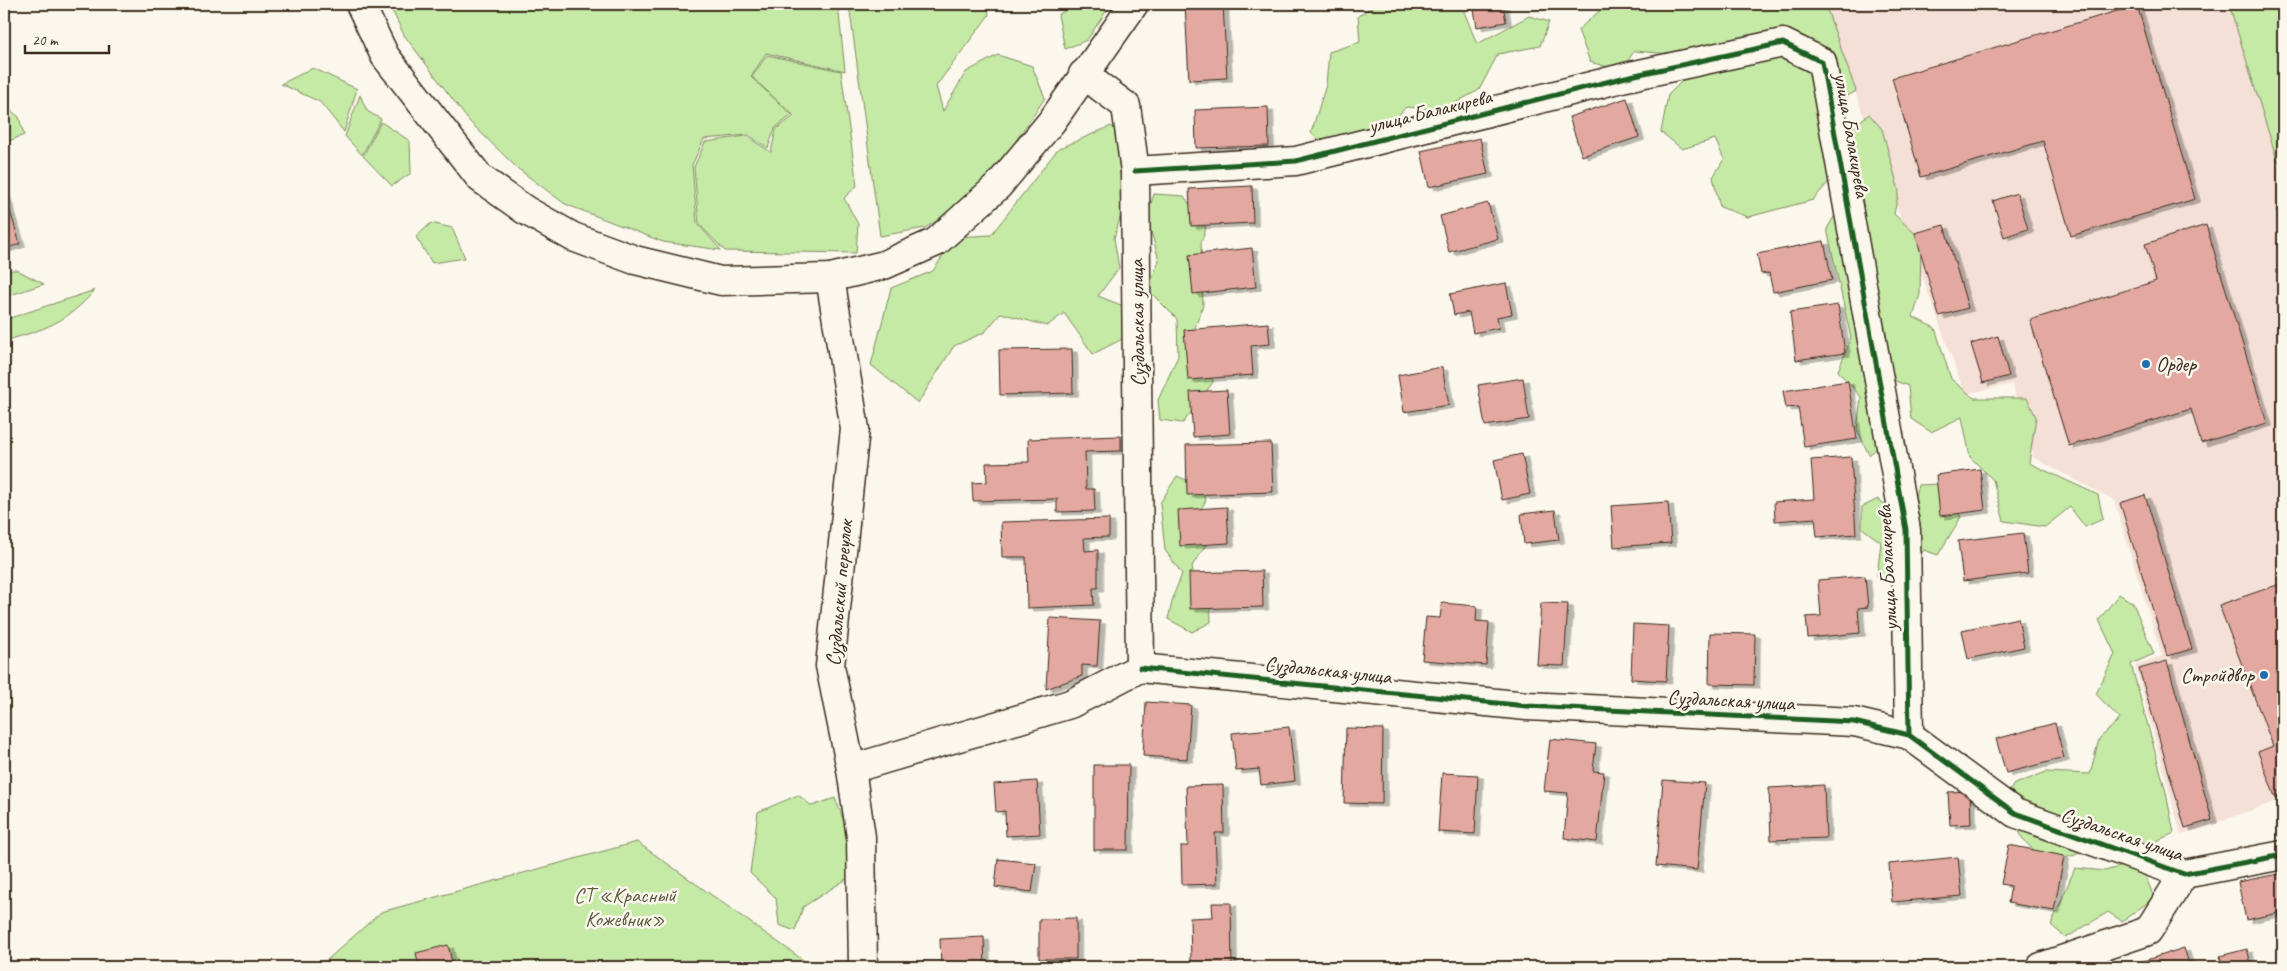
<svg xmlns="http://www.w3.org/2000/svg" width="2287" height="971" font-family="Caveat,sans-serif">
  <style>
    .built { fill: #f4e0d6 }
    .green { fill: #c4eaa5; stroke: #808a62 }
    .building { fill: #e3a9a1; stroke: #3b2a1e; filter: url(#shadow) }
    .lines { fill: none; stroke-linecap: round; stroke-linejoin: round }
    .minor-casing { stroke: #3b2a1e; stroke-width: 31 }
    .minor { stroke: #fbf7ec; stroke-width: 28 }
    .cycleway-casing { stroke: #fbf7ec; stroke-width: 8 }
    .cycleway { stroke: #1b5e20; stroke-width: 5 }
    .poi-dot { fill: #1f6fb2; stroke: #fbf7ec; stroke-width: 2 }
    .labels { text-anchor: middle; stroke-width: 5; stroke-linejoin: round; paint-order: stroke }
    .street-label { font-size: 21px; fill: #3b2a1e; stroke: #fbf7ec }
    .poi-label { font-size: 21px; fill: #3b2a1e; stroke: #fbf7ec; text-anchor: start }
    .park-label { font-size: 21px; fill: #5d5a40; stroke: #fbf7ec }
  </style>
  <defs>
    <filter id="shadow"><feDropShadow dx="5.5" dy="3" stdDeviation="0" flood-color="#0004"/></filter>
  </defs>
  <rect width="100%" height="100%" fill="#fbf7ec"/>
  <filter id="ink" filterUnits="userSpaceOnUse"><feTurbulence type="fractalNoise" baseFrequency=".02" numOctaves="2"/><feDisplacementMap in="SourceGraphic" scale="10" xChannelSelector="R" yChannelSelector="G"/><feConvolveMatrix kernelMatrix="1 2 1 2 8 2 1 2 1" color-interpolation-filters="sRGB"/></filter>
  <g filter="url(#ink)">
    <!-- built -->
    <polygon class="built" points="1825,4 2283,4 2283,799 2181,835 2135,665 2162,656 2114,500 2034,458 2012,384 1965,394 1840,50"/>
    <!-- green -->
    <g class="green">
      <polygon points="389,4 838,4 845,71 766,53 751,77 792,115 775,128 768,148 748,135 704,139 692,165 697,223 721,250 663,242 565,204 517,168 469,121 404,35"/>
      <polygon points="849,4 987,4 989,15 936,86 943,111 966,72 998,55 1032,66 1045,98 1007,154 965,203 925,228 880,236"/>
      <polygon points="1074,4 1111,4 1087,40 1065,49 1058,15"/>
      <polygon points="1377,4 1461,4 1477,44 1529,16 1549,22 1540,46 1498,54 1479,90 1442,110 1406,107 1376,140 1328,148 1311,133 1326,85 1329,52 1360,42 1358,16"/>
      <polygon points="1607,4 1825,4 1856,91 1821,112 1832,178 1813,200 1748,217 1720,207 1713,177 1724,159 1715,139 1682,149 1661,132 1668,95 1691,72 1684,55 1634,51 1622,71 1590,62 1578,30"/>
      <polygon points="2229,4 2283,4 2283,163 2277,160"/>
      <polygon points="767,55 841,71 857,186 844,198 858,224 856,253 725,251 699,224 694,167 705,142 746,136 771,152 776,129 794,116 752,77"/>
      <polygon points="313,68 357,89 344,132 320,102 281,84"/>
      <polygon points="360,95 367,111 381,119 362,155 345,136"/>
      <polygon points="4,105 19,117 24,135 4,143"/>
      <polygon points="1869,114 1882,129 1899,191 1894,214 1921,239 1920,294 1913,317 1935,328 1951,379 1974,398 2027,398 2036,417 2029,463 2098,495 2103,519 2085,527 2070,507 2045,527 2004,521 1993,480 1970,457 1962,417 1931,432 1911,419 1908,386 1883,376 1868,405 1886,441 1869,455 1857,429 1861,397 1838,371 1851,338 1827,229 1839,208 1864,207 1847,132"/>
      <polygon points="381,122 410,141 411,173 392,186 363,156"/>
      <polygon points="1111,126 1140,151 1114,238 1119,268 1098,296 1131,309 1130,335 1093,354 1064,313 1047,326 1001,313 985,332 954,346 918,403 871,365 891,288 933,271 955,237 991,235 1058,149"/>
      <polygon points="1154,194 1184,196 1206,228 1201,243 1203,305 1190,342 1207,359 1213,382 1183,423 1160,420 1158,400 1178,356 1177,319 1148,290 1159,260 1147,217"/>
      <polygon points="2283,197 2283,233 2276,210"/>
      <polygon points="431,223 452,228 465,258 432,263 416,237"/>
      <polygon points="8,270 17,270 44,284 4,297 4,271"/>
      <path d="M 95,290 C 67,323 43,330 4,341 L 4,320 Z"/>
      <polygon points="1177,476 1195,484 1206,500 1193,523 1210,539 1192,566 1196,587 1210,598 1211,622 1192,632 1168,619 1174,594 1182,574 1165,550 1160,503"/>
      <polygon points="1941,484 1961,517 1938,555 1924,550 1900,586 1877,576 1881,542 1862,528 1862,507 1878,499 1908,522 1918,485"/>
      <polygon points="2119,594 2133,603 2154,654 2131,664 2165,788 2174,833 2150,844 2090,832 2078,854 2048,863 2023,840 2006,800 2013,785 2046,772 2090,774 2099,739 2120,719 2096,694 2115,654 2099,620"/>
      <polygon points="798,795 812,806 835,798 853,844 848,878 803,907 795,931 779,925 776,898 750,873 758,812"/>
      <polygon points="637,842 813,967 319,967 381,912"/>
      <polygon points="2140,861 2154,898 2122,921 2108,912 2066,938 2051,925 2075,868 2105,871"/>
    </g>
    <!-- building -->
    <g class="building">
      <polygon points="1185,4 1223,4 1227,78 1189,80"/>
      <polygon points="1473,4 1503,4 1506,22 1477,27"/>
      <polygon points="2137,5 2195,199 2071,236 2043,141 1921,177 1892,78"/>
      <polygon points="1627,98 1639,137 1582,156 1569,117"/>
      <polygon points="1268,107 1269,146 1196,148 1195,110"/>
      <polygon points="1480,138 1488,174 1429,187 1421,151"/>
      <polygon points="1252,186 1253,223 1191,226 1189,189"/>
      <polygon points="4,191 20,244 4,249"/>
      <polygon points="2017,193 2028,229 2004,237 1993,201"/>
      <polygon points="1488,203 1498,239 1449,252 1440,216"/>
      <polygon points="1944,225 1968,308 1939,316 1915,233"/>
      <polygon points="2206,225 2267,423 2201,443 2191,409 2069,446 2030,320 2156,281 2145,244"/>
      <polygon points="1824,241 1832,280 1773,292 1769,273 1761,274 1757,254"/>
      <polygon points="1252,248 1256,287 1193,294 1189,255"/>
      <polygon points="1506,283 1512,314 1497,317 1499,328 1473,333 1469,312 1454,315 1450,294"/>
      <polygon points="1838,305 1845,353 1796,360 1790,312"/>
      <polygon points="1268,323 1270,344 1251,346 1253,375 1188,380 1184,330"/>
      <polygon points="1998,336 2009,376 1983,383 1971,344"/>
      <polygon points="1072,349 1073,393 1000,395 999,350"/>
      <polygon points="1442,367 1449,405 1404,412 1398,375"/>
      <polygon points="1523,378 1529,419 1485,426 1478,385"/>
      <polygon points="1848,381 1857,439 1804,447 1798,407 1786,408 1783,391"/>
      <polygon points="1227,390 1230,434 1193,437 1190,392"/>
      <polygon points="1121,436 1121,451 1085,452 1086,489 1094,489 1095,511 1057,512 1057,499 973,501 972,483 987,482 986,463 1029,462 1028,439"/>
      <polygon points="1271,443 1273,492 1187,495 1186,445"/>
      <polygon points="1522,454 1530,494 1502,500 1494,460"/>
      <polygon points="1851,457 1856,534 1817,537 1815,518 1775,521 1774,502 1814,499 1811,460"/>
      <polygon points="1980,469 1985,510 1940,516 1936,475"/>
      <polygon points="2145,495 2192,649 2167,656 2120,503"/>
      <polygon points="1668,502 1671,543 1614,547 1611,506"/>
      <polygon points="1227,507 1229,543 1180,546 1178,510"/>
      <polygon points="1555,510 1559,540 1524,544 1521,514"/>
      <polygon points="1109,519 1109,537 1084,538 1085,551 1098,550 1098,588 1093,588 1094,605 1027,608 1026,557 1002,557 1001,522"/>
      <polygon points="2023,533 2028,573 1963,581 1958,541"/>
      <polygon points="1262,571 1263,607 1190,609 1189,573"/>
      <polygon points="1865,576 1868,607 1858,608 1860,633 1808,638 1806,617 1821,616 1818,580"/>
      <polygon points="2283,583 2283,797 2276,799 2258,752 2273,746 2219,605"/>
      <polygon points="1442,603 1477,606 1476,621 1489,622 1486,665 1422,660 1426,617 1440,618"/>
      <polygon points="1541,603 1568,604 1564,666 1537,665"/>
      <polygon points="1050,618 1100,621 1097,666 1082,665 1082,676 1046,689"/>
      <polygon points="2018,618 2024,647 1968,659 1962,630"/>
      <polygon points="1633,624 1669,626 1666,681 1631,679"/>
      <polygon points="1710,633 1755,634 1754,685 1709,684"/>
      <polygon points="2167,661 2212,820 2185,828 2139,669"/>
      <polygon points="1146,702 1191,705 1187,759 1143,756"/>
      <polygon points="2055,723 2064,758 2006,773 1996,739"/>
      <polygon points="1289,727 1295,781 1261,785 1259,769 1236,771 1232,733"/>
      <polygon points="1346,728 1383,729 1382,804 1344,803"/>
      <polygon points="1550,739 1596,744 1593,771 1604,772 1597,842 1564,838 1568,793 1544,791"/>
      <polygon points="1094,765 1129,765 1128,850 1094,850"/>
      <polygon points="1442,773 1478,775 1475,834 1438,832"/>
      <polygon points="1663,780 1705,783 1697,870 1656,866"/>
      <polygon points="1037,781 1040,834 1006,836 1005,811 996,812 994,784"/>
      <polygon points="1223,785 1224,833 1215,833 1217,884 1182,885 1181,846 1188,846 1186,786"/>
      <polygon points="1824,785 1826,838 1771,840 1769,788"/>
      <polygon points="1970,791 1971,824 1950,825 1948,792"/>
      <polygon points="2009,845 2064,856 2054,911 2008,903 2011,886 2001,884"/>
      <polygon points="1958,857 1962,896 1892,902 1889,864"/>
      <polygon points="998,859 1036,863 1032,892 995,887"/>
      <polygon points="2283,873 2283,912 2246,920 2238,882"/>
      <polygon points="1212,903 1231,903 1232,967 1205,967 1205,962 1191,962 1190,918 1213,917"/>
      <polygon points="1076,918 1076,959 1039,959 1039,919"/>
      <polygon points="984,937 985,967 941,967 940,939"/>
      <polygon points="448,945 453,967 419,967 416,953"/>
      <polygon points="2184,948 2190,967 2139,967 2137,963"/>
      <polygon points="2247,949 2252,967 2223,967 2220,956"/>
      <polygon points="1718,961 1719,967 1651,967"/>
    </g>
    <g class="lines">
      <defs>
        <g id="minor">
          <polyline points="360,4 385,56 480,178 525,210 573,237 635,260 721,281 830,278 884,265 936,242 998,186 1052,121 1134,4"/>
          <polyline points="1083,74 1126,106 1135,171 1140,668"/>
          <polyline points="1135,171 1296,161 1626,77 1783,43 1822,62 1906,530 1909,735"/>
          <polyline points="830,278 855,429 830,666 851,769 861,837 863,967"/>
          <polyline points="1140,668 1527,706 1854,722 1909,735 2015,813 2184,874 2283,855"/>
          <polyline points="851,769 1070,704 1140,668"/>
          <polyline points="2041,967 2148,931 2184,874"/>
        </g>
      </defs>
      <!-- minor casing -->
      <use href="#minor" class="minor-casing"/>
      <!-- minor -->
      <use href="#minor" class="minor"/>
      <defs>
        <g id="cycleway">
          <polyline points="1135,171 1296,161 1626,77 1783,43 1822,62 1906,530 1909,735"/>
          <polyline points="1140,668 1527,706 1854,722 1909,735 2015,813 2184,874 2283,855"/>
        </g>
      </defs>
      <!-- cycleway casing -->
      <use href="#cycleway" class="cycleway-casing"/>
      <!-- cycleway -->
      <use href="#cycleway" class="cycleway"/>
    </g>
  </g>
  <!-- markers -->
  <g class="poi-dot">
    <circle cx="2146" cy="364" r="5"/>
    <circle cx="2264" cy="675" r="5"/>
  </g>
  <g class="labels">
    <!-- street labels -->
    <g class="street-label">
      <text transform="translate(1430 111) rotate(-14)" y="7">улица Балакирева</text>
      <text transform="translate(1852 135) rotate(80)" y="7">улица Балакирева</text>
      <text transform="translate(1137 323) rotate(-91)" y="7">Суздальская улица</text>
      <text transform="translate(1887 568) rotate(-93)" y="7">улица Балакирева</text>
      <text transform="translate(839 593) rotate(-85)" y="7">Суздальский переулок</text>
      <text transform="translate(1328 670) rotate(6)" y="7">Суздальская улица</text>
      <text transform="translate(1731 700) rotate(3)" y="7">Суздальская улица</text>
      <text transform="translate(2122 834) rotate(19)" y="7">Суздальская улица</text>
    </g>
    <!-- poi labels -->
    <g class="poi-label">
      <text x="2156" y="371">Ордер</text>
      <text x="2254" y="682" text-anchor="end">Стройдвор</text>
    </g>
    <!-- park labels -->
    <g class="park-label">
      <text x="625" y="902">СТ «Красный<tspan x="625" dy="24">Кожевник»</tspan></text>
    </g>
  </g>
  <!-- margin -->
  <rect width="2287" height="971" fill="none" stroke="#fbf7ec" stroke-width="20"/>
  <rect x="10" y="10" width="2267" height="951" fill="none" stroke="#3b2a1e" stroke-width="2" filter="url(#ink)"/>
  <!-- scale -->
  <path d="M25 45v8h84v-8" fill="none" stroke="#3b2a1e" stroke-width="2.5"/>
  <text x="32" y="45" font-size="15" fill="#3b2a1e" stroke="#fbf7ec" stroke-width="4" paint-order="stroke">20 m</text>
</svg>
